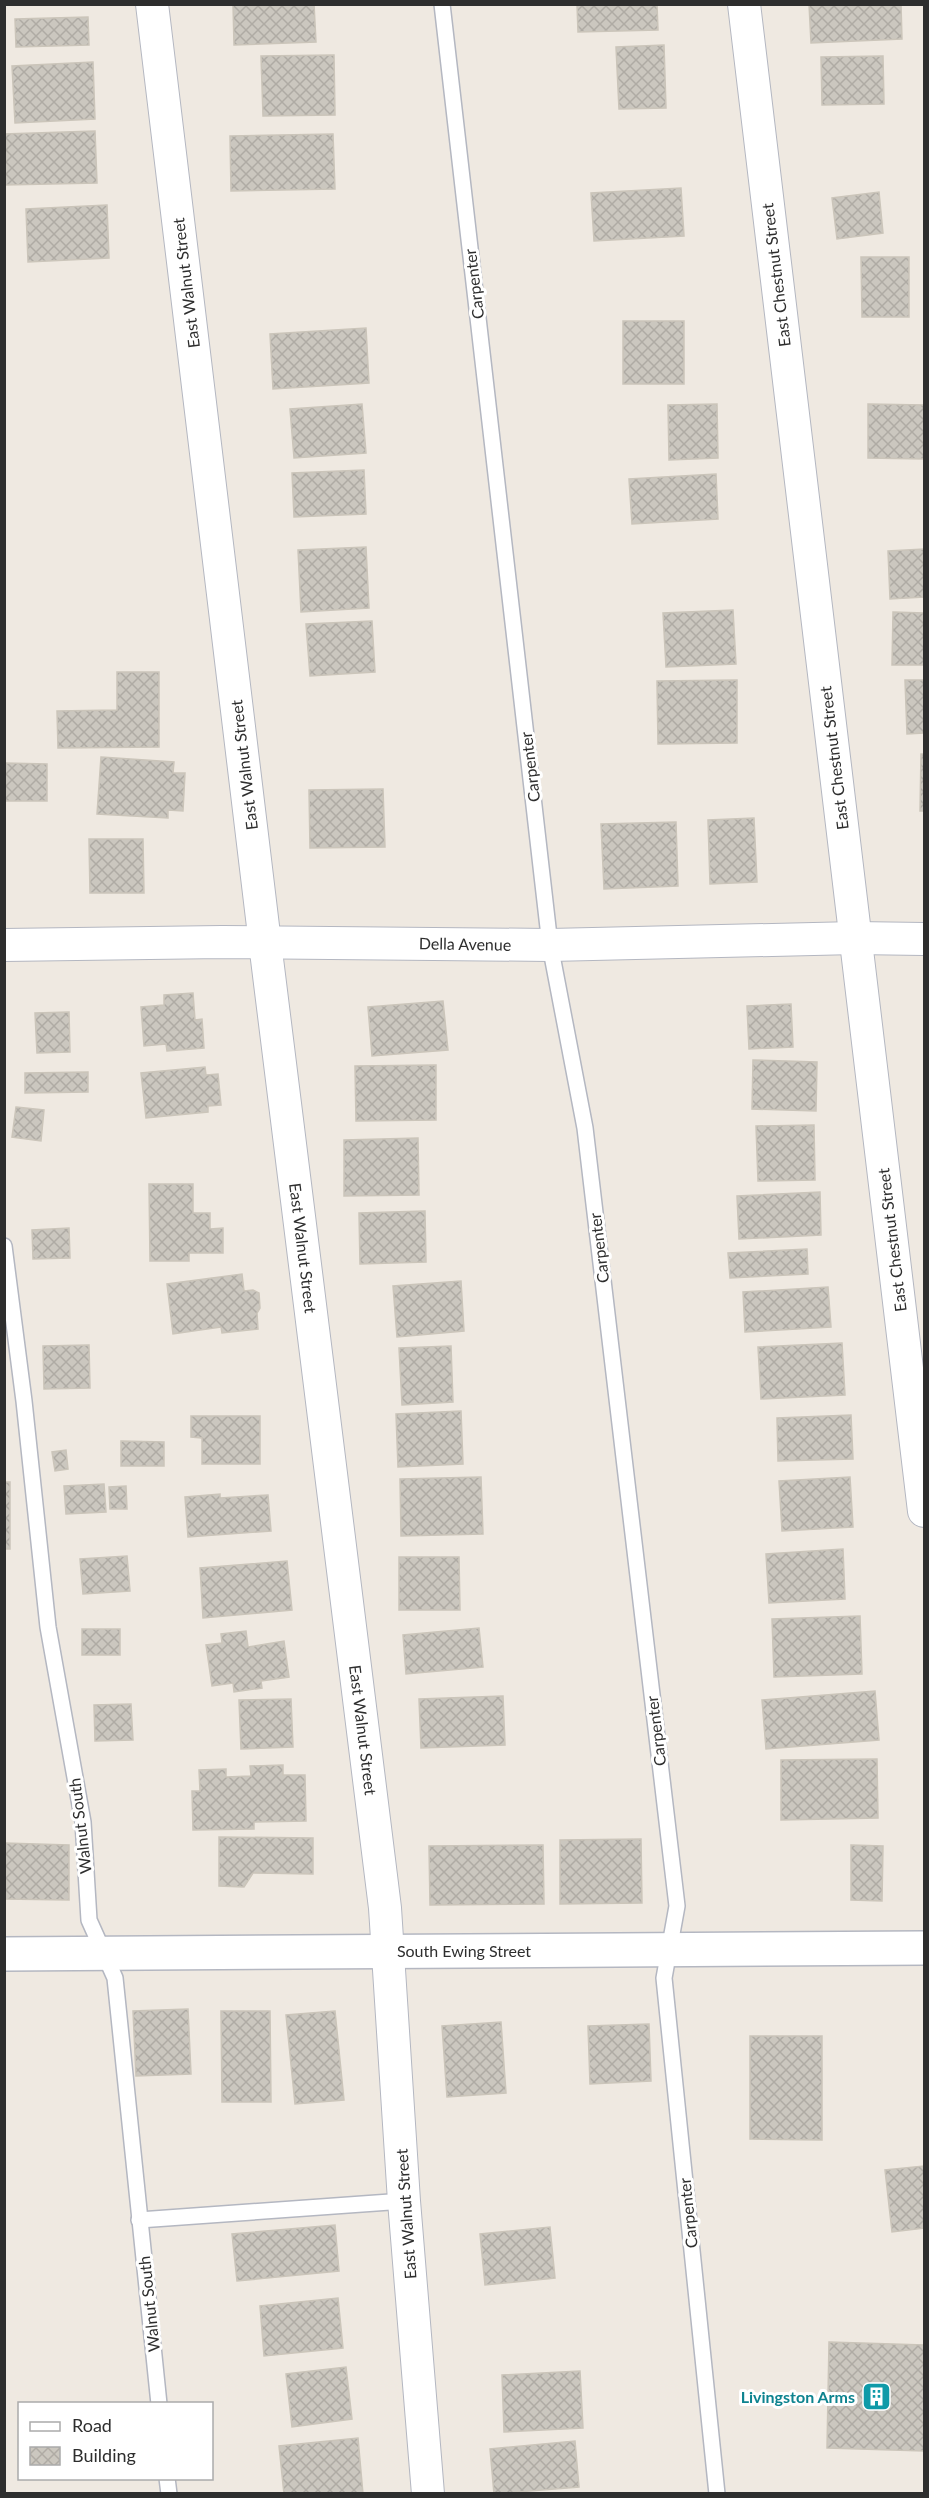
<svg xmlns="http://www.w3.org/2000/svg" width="929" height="2498" font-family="Lato,sans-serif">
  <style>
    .building { fill: url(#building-cross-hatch); stroke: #cbc5ba; stroke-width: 1.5 }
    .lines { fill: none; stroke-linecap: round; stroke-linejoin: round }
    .service-casing { stroke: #b4b7c1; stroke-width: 18 }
    .minor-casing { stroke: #b4b7c1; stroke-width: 34 }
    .tertiary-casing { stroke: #b4b7c1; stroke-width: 36 }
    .service { stroke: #fff; stroke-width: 15 }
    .minor { stroke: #fff; stroke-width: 32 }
    .tertiary { stroke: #fff; stroke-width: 33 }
    .labels { text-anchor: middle; stroke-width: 6; stroke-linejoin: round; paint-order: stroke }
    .street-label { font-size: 16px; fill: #2e2e2e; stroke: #fff }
    .culture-label { font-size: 16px; font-weight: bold; fill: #0d838f; stroke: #fff; text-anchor: end }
  </style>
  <defs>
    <pattern id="building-cross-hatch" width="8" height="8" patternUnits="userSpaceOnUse" patternTransform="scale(1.5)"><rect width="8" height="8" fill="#cbc7bf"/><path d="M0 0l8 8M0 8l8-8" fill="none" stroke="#afaba4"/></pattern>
  </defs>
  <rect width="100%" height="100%" fill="#efe9e1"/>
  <!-- building -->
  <g class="building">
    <polygon points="233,4 314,4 316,42 234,45"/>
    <polygon points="577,4 657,4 658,30 578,32"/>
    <polygon points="809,4 901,4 902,39 811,43"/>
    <polygon points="88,17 89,45 16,47 15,19"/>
    <polygon points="664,45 666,108 619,109 616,47"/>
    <polygon points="334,55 335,115 263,116 261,56"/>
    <polygon points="883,56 884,104 822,105 821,57"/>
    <polygon points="93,62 95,119 15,123 12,66"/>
    <polygon points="95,131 97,183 4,185 4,134"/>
    <polygon points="333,134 335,189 231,191 230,136"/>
    <polygon points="681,188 684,236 594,241 591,193"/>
    <polygon points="879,192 883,233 837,239 832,198"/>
    <polygon points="107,205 109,258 28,262 26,209"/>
    <polygon points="861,257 909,257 909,317 862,317"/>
    <rect x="623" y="321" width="61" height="63"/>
    <polygon points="366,328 369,383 273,389 270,334"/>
    <polygon points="362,404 366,453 294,458 290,409"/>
    <polygon points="717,404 718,458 669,460 668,405"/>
    <polygon points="868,404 924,405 924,459 868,458"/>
    <polygon points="364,470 366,514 294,517 292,473"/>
    <polygon points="716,474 718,519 632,524 629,479"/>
    <polygon points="366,547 369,608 301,612 298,550"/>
    <polygon points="924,549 924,597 890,599 888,551"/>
    <polygon points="733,610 736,664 666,667 663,613"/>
    <polygon points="893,612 924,613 924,665 892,665"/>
    <polygon points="372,621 375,672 310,676 306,624"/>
    <polygon points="117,672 159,672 159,747 58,748 57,711 117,710"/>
    <polygon points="737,680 737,743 658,744 657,681"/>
    <polygon points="905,680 924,680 924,733 907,734"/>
    <polygon points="921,754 924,754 924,811 920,811"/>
    <polygon points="101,757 174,762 173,773 185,773 183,811 168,810 168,818 97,814"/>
    <polygon points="4,763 47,764 47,801 4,801"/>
    <polygon points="383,789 385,847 310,848 309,790"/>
    <polygon points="754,818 757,882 710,884 708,820"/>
    <polygon points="676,822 678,886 604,889 601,824"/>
    <polygon points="89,839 143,839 144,893 90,893"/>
    <polygon points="193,993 195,1020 202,1019 204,1048 167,1051 166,1044 144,1046 141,1007 164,1005 164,995"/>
    <polygon points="443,1001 448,1050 372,1056 368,1007"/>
    <polygon points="791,1004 793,1047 749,1049 747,1006"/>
    <polygon points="69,1012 70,1052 37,1053 35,1013"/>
    <polygon points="753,1060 817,1062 816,1111 752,1109"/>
    <polygon points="436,1065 436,1120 356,1121 355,1066"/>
    <polygon points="205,1067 206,1075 218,1074 221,1105 208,1106 208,1112 146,1118 141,1073"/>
    <polygon points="88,1072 88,1092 25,1093 25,1073"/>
    <polygon points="16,1107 44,1110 41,1141 12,1137"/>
    <polygon points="814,1125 815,1180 758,1181 756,1126"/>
    <polygon points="418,1138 419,1195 344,1196 344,1140"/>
    <polygon points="149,1184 193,1184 193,1213 210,1213 210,1229 223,1228 223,1253 189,1253 189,1261 150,1261"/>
    <polygon points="820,1192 821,1235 739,1239 737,1196"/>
    <polygon points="425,1211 426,1262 360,1264 359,1213"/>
    <polygon points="69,1228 70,1258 33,1259 32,1230"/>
    <polygon points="807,1249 808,1274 730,1278 728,1253"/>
    <polygon points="242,1274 244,1291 253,1290 259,1293 260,1308 257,1313 258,1329 222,1333 221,1327 173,1334 167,1284"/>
    <polygon points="461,1281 464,1331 397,1337 393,1286"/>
    <polygon points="828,1287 831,1327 745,1332 743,1292"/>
    <polygon points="842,1343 845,1395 761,1399 758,1347"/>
    <polygon points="89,1345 90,1388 44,1389 43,1346"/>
    <polygon points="451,1346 453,1402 402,1405 399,1348"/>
    <polygon points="461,1411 463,1464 398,1467 396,1414"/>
    <polygon points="851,1415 853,1459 778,1461 777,1418"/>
    <polygon points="191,1416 260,1416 260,1464 202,1464 202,1438 191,1437"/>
    <polygon points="121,1441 164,1442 164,1466 121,1466"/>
    <polygon points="66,1450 68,1469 55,1471 52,1452"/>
    <polygon points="481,1477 483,1534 401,1536 400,1479"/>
    <polygon points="850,1477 853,1527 782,1531 779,1481"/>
    <rect x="4" y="1482" width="6" height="67"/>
    <polygon points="104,1484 106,1512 66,1514 64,1486"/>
    <polygon points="126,1486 127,1509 110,1509 109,1487"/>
    <polygon points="220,1494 220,1498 268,1495 271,1531 188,1537 185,1497"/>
    <polygon points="843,1549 845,1599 769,1603 766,1554"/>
    <polygon points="127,1556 130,1591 83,1594 80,1559"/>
    <polygon points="399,1557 459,1557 460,1610 399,1610"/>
    <polygon points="287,1561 292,1610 203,1618 200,1568"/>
    <polygon points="860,1616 862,1674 774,1677 772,1619"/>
    <polygon points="479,1628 483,1667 406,1674 403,1635"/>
    <rect x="82" y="1629" width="38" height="26"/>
    <polygon points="246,1631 248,1647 284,1641 289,1677 261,1681 262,1688 234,1692 233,1683 212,1686 206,1645 222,1643 221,1634"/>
    <polygon points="875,1691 879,1740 766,1749 762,1700"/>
    <polygon points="503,1696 505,1745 421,1748 419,1699"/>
    <polygon points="291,1699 293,1747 241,1749 239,1700"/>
    <polygon points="131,1704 133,1740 95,1741 94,1705"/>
    <polygon points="877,1759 878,1818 781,1820 781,1760"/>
    <polygon points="283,1765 283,1775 305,1775 306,1821 254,1822 254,1829 193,1830 192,1791 200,1791 199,1770 226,1769 226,1777 251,1776 250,1766"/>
    <polygon points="219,1837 313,1838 313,1874 253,1873 244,1887 219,1886"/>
    <polygon points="641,1839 642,1903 560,1904 560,1840"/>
    <polygon points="4,1843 69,1845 69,1900 4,1899"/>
    <polygon points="543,1845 544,1904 430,1905 429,1846"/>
    <polygon points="851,1845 883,1846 882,1901 851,1900"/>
    <polygon points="188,2009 191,2074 136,2076 133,2011"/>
    <polygon points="221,2011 270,2011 271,2102 222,2102"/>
    <polygon points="335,2011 344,2100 295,2104 286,2015"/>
    <polygon points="501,2022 506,2093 447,2097 442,2026"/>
    <polygon points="649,2024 651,2081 590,2084 588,2026"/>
    <polygon points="750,2036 822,2036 822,2140 750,2139"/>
    <polygon points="924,2166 924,2228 892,2232 885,2170"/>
    <polygon points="335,2225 339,2271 237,2281 232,2234"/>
    <polygon points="550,2227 555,2278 485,2285 480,2234"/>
    <polygon points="338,2298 343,2348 264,2356 260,2306"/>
    <polygon points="829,2342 924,2345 924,2451 827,2448"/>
    <polygon points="346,2367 352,2419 292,2427 286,2374"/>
    <polygon points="580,2371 583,2428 504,2432 502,2375"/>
    <polygon points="358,2438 363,2494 284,2494 279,2446"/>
    <polygon points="575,2441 579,2487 494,2494 490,2449"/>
  </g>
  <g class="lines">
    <defs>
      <g id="service">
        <polyline points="442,4 550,945 585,1128 677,1906 664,1978 717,2494"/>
        <polyline points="4,1246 24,1401 48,1627 83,1822 89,1920 115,1978 159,2404"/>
        <polyline points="139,2220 404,2201"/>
        <polyline points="167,2478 169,2494"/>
      </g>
      <g id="minor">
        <polyline points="152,4 265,943 385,1908 404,2201 428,2494"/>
        <polyline points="744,4 924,1511"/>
        <polyline points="4,945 222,942 550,945 855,938 924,939"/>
      </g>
      <polyline id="tertiary" points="4,1954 924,1948"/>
    </defs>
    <!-- service casing -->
    <use href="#service" class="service-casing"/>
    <!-- minor casing -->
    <use href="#minor" class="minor-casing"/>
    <!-- tertiary casing -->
    <use href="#tertiary" class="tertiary-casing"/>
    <!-- service -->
    <use href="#service" class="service"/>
    <!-- minor -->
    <use href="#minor" class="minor"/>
    <!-- tertiary -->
    <use href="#tertiary" class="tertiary"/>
  </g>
  <!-- icons -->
  <defs>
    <symbol id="building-square" viewBox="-11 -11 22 22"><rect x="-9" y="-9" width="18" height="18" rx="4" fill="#0f9aa8" stroke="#fff"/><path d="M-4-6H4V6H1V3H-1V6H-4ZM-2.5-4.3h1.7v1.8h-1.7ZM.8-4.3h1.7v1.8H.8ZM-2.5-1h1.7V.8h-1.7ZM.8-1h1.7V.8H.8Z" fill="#fff"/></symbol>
  </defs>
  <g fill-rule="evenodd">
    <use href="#building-square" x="860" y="2380" width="33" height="33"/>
  </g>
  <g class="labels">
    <!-- street labels -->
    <g class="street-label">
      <text transform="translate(776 275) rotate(-97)" y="6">East Chestnut Street</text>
      <text transform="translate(186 283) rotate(-97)" y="6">East Walnut Street</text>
      <text transform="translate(474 284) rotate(-97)" y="6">Carpenter</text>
      <text transform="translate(834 758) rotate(-97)" y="6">East Chestnut Street</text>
      <text transform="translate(244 765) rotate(-97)" y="6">East Walnut Street</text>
      <text transform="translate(530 767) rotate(-97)" y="6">Carpenter</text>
      <text transform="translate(465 944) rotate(1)" y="6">Della Avenue</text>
      <text transform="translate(892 1240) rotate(-97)" y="6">East Chestnut Street</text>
      <text transform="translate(303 1248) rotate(83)" y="6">East Walnut Street</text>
      <text transform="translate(599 1248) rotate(-97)" y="6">Carpenter</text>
      <text transform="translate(363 1730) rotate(83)" y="6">East Walnut Street</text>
      <text transform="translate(656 1731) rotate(-97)" y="6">Carpenter</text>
      <text transform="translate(80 1826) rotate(-97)" y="6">Walnut South</text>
      <text x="464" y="1957">South Ewing Street</text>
      <text transform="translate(688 2213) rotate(-96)" y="6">Carpenter</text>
      <text transform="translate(406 2214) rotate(-94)" y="6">East Walnut Street</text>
      <text transform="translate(149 2304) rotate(-96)" y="6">Walnut South</text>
    </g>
    <!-- culture labels -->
    <g class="culture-label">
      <text x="855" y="2403">Livingston Arms</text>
    </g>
  </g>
  <!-- border -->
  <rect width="929" height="2498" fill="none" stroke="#2e2e2e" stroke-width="12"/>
  <!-- legend -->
  <rect x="18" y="2402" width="195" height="78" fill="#ffffff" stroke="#ababab" stroke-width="1.5"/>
  <rect x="30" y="2422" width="30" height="9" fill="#ffffff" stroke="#ababab" stroke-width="1.5"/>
  <text x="72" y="2432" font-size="18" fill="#2e2e2e">Road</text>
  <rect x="30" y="2447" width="30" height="18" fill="url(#building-cross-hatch)" stroke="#ababab" stroke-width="1.5"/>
  <text x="72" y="2462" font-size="18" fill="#2e2e2e">Building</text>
</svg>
